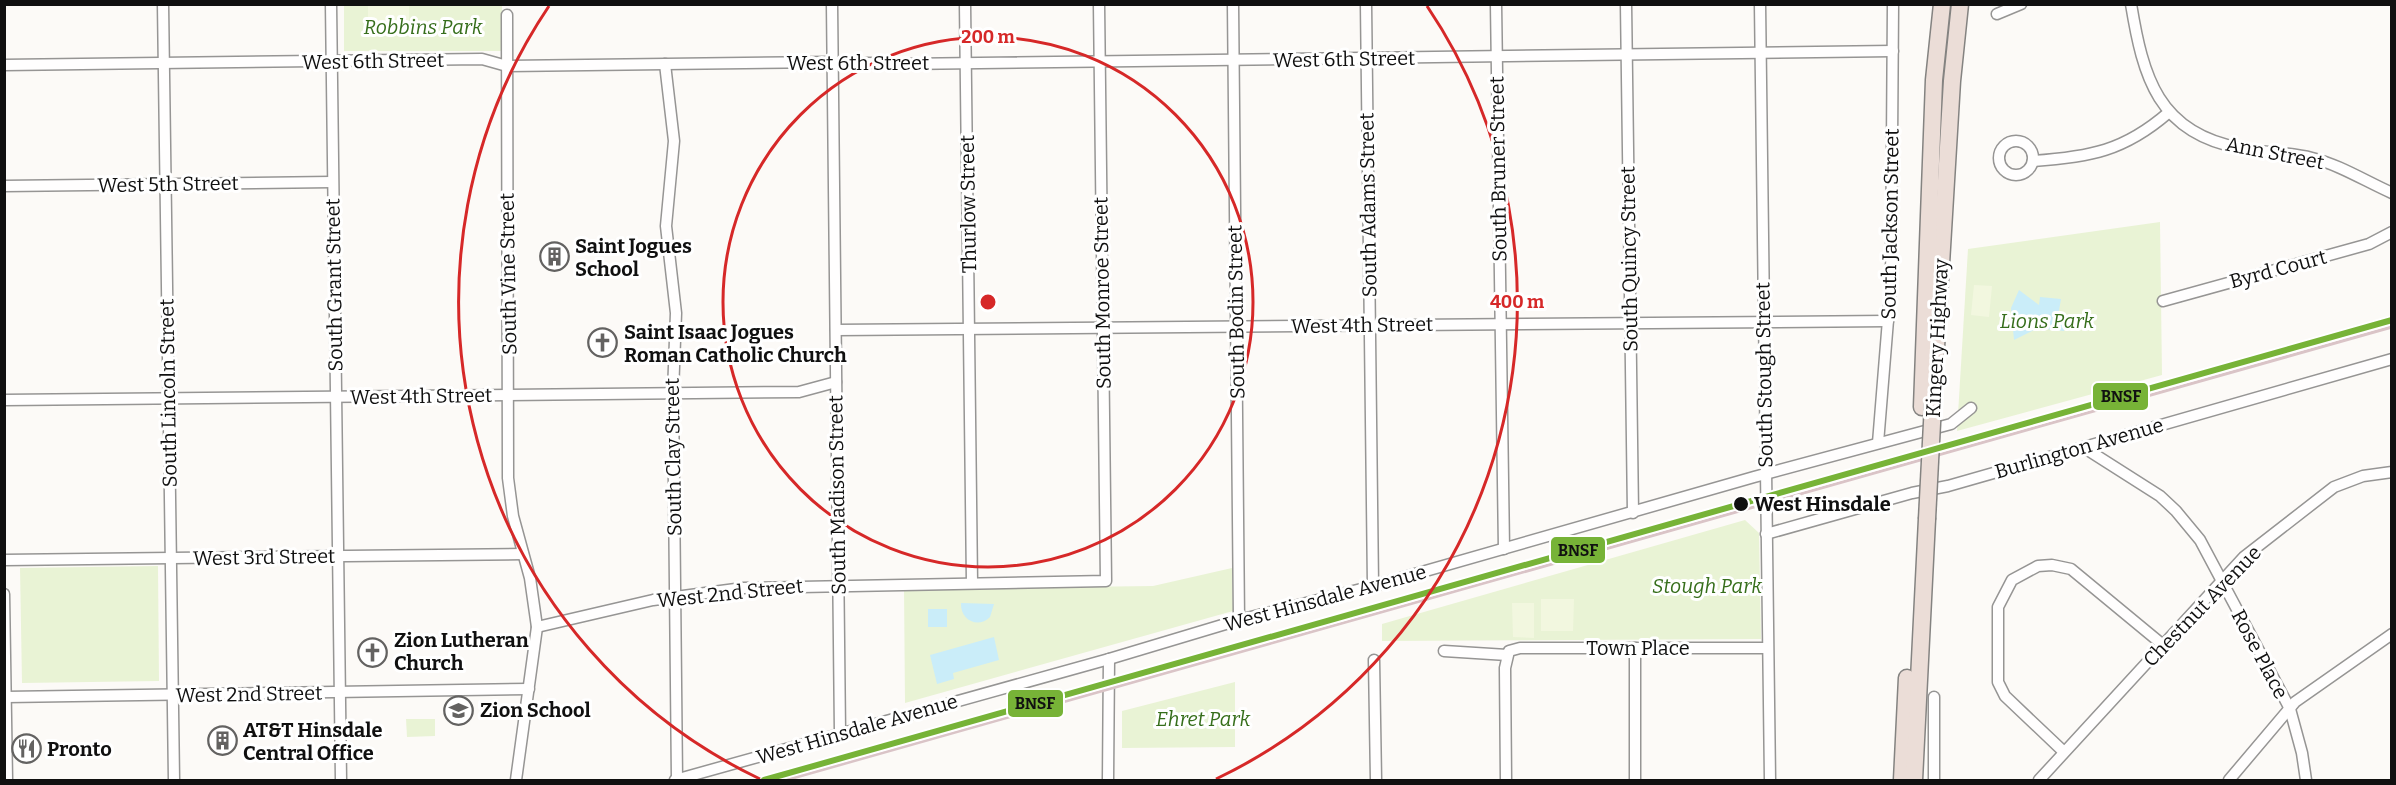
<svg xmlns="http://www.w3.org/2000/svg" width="2396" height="785" font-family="Bitter,serif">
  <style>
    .green { fill: #e9f3d5 }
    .pitch { fill: #f2f7df }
    .water { fill: #caedf9 }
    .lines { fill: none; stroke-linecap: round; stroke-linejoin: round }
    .minor-casing { stroke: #969594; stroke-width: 13 }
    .highway-casing { stroke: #848381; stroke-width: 19 }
    .minor { stroke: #fffefe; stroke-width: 10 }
    .highway { stroke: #ebddd7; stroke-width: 16 }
    .rail { stroke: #dac4c7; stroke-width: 3 }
    .highway-bridge-casing { stroke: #848381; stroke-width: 19; stroke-linecap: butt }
    .highway-bridge { stroke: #ebddd7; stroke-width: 16 }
    .rail-1-casing { stroke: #fff; stroke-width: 10 }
    .rail-1 { stroke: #77b337; stroke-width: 6 }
    .ring { fill: none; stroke: #d62828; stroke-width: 3 }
    .stop-dot { fill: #101010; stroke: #fff; stroke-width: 2 }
    .labels { text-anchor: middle; stroke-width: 6; stroke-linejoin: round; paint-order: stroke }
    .park-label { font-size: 20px; font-style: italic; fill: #366e1b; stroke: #fff }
    .street-label { font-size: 20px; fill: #101010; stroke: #fff }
    .poi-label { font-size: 20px; font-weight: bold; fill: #101010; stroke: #fff; text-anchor: start }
    .stop-label { font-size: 20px; font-weight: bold; fill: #101010; stroke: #fff; text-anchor: start }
    .centre { fill: #d62828; stroke: #fff; stroke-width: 3 }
    .ring-label { font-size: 18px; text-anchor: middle; font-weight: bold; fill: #d62828; stroke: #fff; stroke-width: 6; stroke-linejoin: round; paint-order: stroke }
    .line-badge { stroke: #fff; stroke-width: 2 }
    .pale-badge-label { font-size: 16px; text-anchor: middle; font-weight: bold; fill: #111 }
  </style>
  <rect width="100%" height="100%" fill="#fcfaf7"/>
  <!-- green -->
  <g class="green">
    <rect x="344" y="5" width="158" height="46"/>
    <polygon points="2160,222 2162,375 1957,431 1968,249"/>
    <polygon points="1745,520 1759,533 1761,639 1382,641 1382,624"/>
    <polygon points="158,566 159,681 22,683 20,568"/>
    <polygon points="1232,568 1233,611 905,703 904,589 1153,586"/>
    <polygon points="1235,682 1235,747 1122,748 1122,711"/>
    <polygon points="406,719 435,719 435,736 407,737"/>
  </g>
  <!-- pitch -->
  <g class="pitch">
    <rect x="368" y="5" width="41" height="29"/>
    <polygon points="1974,285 1992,286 1989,317 1971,315"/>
    <polygon points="1541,599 1574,599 1573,631 1541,631"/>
    <polygon points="1512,603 1534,603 1534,638 1513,637"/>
  </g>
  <!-- water -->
  <g class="water">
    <polygon points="2019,290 2039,305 2040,297 2061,299 2058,316 2066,317 2064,331 2038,328 2014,340 2011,308"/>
    <path d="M 961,603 L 994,604 L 990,617 C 978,629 960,620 961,603 Z"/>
    <rect x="928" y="609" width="19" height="18"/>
    <polygon points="994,637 999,660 953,673 954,679 937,684 930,655"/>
  </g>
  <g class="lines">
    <defs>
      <g id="minor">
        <polyline points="163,4 174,780"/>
        <polyline points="331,4 341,780"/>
        <polyline points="832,4 840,733"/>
        <polyline points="965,4 972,583"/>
        <polyline points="1233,4 1239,620"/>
        <polyline points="1366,4 1373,586"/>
        <polyline points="1496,4 1504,549"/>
        <polyline points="1626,4 1633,513"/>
        <polyline points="1760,4 1770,780"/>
        <path d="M 2131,4 C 2143,77 2158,133 2240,148 C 2264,153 2289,152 2312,158 C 2340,165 2365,181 2392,193"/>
        <polyline points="1997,14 2021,4"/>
        <polyline points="507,15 508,478 513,516 530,578 537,627 516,780"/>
        <polyline points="665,64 674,141 666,226 676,313 673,393 677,780"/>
        <polyline points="4,65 482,59 507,66 832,62 903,64 1893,51"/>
        <circle cx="2016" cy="158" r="17"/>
        <path d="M 2033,161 C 2090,157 2124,151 2168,113"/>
        <polyline points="4,186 332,182"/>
        <polyline points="2163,301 2369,244 2392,232"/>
        <polyline points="836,330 1888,321"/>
        <polyline points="4,400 799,392 836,382"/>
        <polyline points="1878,443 1891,283 1893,4"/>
        <polyline points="2083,447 2160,496 2176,511 2200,540 2290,709 2302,753 2306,780"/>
        <polyline points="1766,534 1912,493 1948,486 2392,359"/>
        <polyline points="4,560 523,554"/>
        <polyline points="4,594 7,780"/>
        <polyline points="537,627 653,600 743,588 1106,581 1099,4"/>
        <polyline points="1444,651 1507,655"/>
        <polyline points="1374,660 1376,780"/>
        <polyline points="6,697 529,689"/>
        <polyline points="1934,697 1934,780"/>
        <polyline points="2064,752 2005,696 1998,682 1998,607 2012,580 2038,566 2052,565 2071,569 2163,645"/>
        <polyline points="675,780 1109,659 1239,620 1373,586 1754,477 1951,424 1971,408"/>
        <polyline points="1108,780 1109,659"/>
        <polyline points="1506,780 1505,668 1509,651 1520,648 1767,648"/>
        <polyline points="1635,780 1635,648"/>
        <polyline points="2039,780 2244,557 2334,487 2363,476 2392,472"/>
        <polyline points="2229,780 2295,702 2392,634"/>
      </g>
      <g id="highway">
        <polyline points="1933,397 1952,81 1960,4"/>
        <polyline points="1922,407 1934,80 1942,4"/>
        <polyline points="1902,780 1907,678"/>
        <polyline points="1914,780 1927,519"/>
      </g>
    </defs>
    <!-- minor casing -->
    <use href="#minor" class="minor-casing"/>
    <!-- highway casing -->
    <use href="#highway" class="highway-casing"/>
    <!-- minor -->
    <use href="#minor" class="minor"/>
    <!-- highway -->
    <use href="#highway" class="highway"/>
    <!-- rail -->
    <polyline class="rail" points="786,780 2392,327"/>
    <defs>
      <polyline id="highway-bridge" points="1927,519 1933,404"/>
    </defs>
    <!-- highway-bridge casing -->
    <use href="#highway-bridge" class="highway-bridge-casing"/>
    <!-- highway-bridge -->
    <use href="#highway-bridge" class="highway-bridge"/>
    <defs>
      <polyline id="rail-1" points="764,780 2392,320"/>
    </defs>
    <!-- rail-1 casing -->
    <use href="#rail-1" class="rail-1-casing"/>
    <!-- rail-1 -->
    <use href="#rail-1" class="rail-1"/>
  </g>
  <!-- distance rings -->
  <g class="ring">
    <circle cx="988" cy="302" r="265"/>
    <path d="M760 779A529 529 0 0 1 549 6M1427 6A529 529 0 0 1 1216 779"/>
  </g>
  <!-- icons -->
  <defs>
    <symbol id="building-ring" viewBox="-11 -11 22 22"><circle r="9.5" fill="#fff" stroke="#636261" stroke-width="1.5"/><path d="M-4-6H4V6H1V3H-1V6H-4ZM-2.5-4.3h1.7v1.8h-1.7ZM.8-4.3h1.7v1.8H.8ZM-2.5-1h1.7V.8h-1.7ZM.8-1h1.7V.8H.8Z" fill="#636261"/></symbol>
    <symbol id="church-ring" viewBox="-11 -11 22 22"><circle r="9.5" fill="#fff" stroke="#636261" stroke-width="1.5"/><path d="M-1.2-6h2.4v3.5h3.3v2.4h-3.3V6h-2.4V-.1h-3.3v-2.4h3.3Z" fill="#636261"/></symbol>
    <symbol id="school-ring" viewBox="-11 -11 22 22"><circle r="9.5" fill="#fff" stroke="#636261" stroke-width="1.5"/><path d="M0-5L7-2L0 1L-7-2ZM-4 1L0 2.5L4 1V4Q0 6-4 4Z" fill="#636261"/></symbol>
    <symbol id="restaurant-ring" viewBox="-11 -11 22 22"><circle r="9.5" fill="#fff" stroke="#636261" stroke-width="1.5"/><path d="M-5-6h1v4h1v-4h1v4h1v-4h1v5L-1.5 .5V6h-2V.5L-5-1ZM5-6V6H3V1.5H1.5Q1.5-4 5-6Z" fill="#636261"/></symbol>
  </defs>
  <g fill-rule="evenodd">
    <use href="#building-ring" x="538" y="240" width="33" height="33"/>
    <use href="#church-ring" x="586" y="326" width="33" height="33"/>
    <use href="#church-ring" x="356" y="636" width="33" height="33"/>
    <use href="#school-ring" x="442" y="694" width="33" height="33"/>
    <use href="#building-ring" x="206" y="724" width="33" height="33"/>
    <use href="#restaurant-ring" x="10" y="732" width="33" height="33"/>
  </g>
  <!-- markers -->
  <circle class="stop-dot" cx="1741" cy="504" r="8"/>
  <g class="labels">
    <!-- park labels -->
    <g class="park-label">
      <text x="423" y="34">Robbins Park</text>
      <text x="2047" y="328">Lions Park</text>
      <text x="1707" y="593">Stough Park</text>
      <text x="1203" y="726">Ehret Park</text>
    </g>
    <!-- street labels -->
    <g class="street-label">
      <text transform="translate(1344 59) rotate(-1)" y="7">West 6th Street</text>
      <text transform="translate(373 61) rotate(-1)" y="7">West 6th Street</text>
      <text x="858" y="70">West 6th Street</text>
      <text transform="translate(2275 153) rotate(11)" y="7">Ann Street</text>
      <text transform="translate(1498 169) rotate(-91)" y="7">South Bruner Street</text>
      <text transform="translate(168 184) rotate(-1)" y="7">West 5th Street</text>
      <text transform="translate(968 204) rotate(-91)" y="7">Thurlow Street</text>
      <text transform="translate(1368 205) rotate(-91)" y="7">South Adams Street</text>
      <text transform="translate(1890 224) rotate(-89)" y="7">South Jackson Street</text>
      <text transform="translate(1629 259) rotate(-91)" y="7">South Quincy Street</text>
      <text transform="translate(2278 269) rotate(-15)" y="7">Byrd Court</text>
      <text transform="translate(508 274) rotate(-91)" y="7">South Vine Street</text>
      <text transform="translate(334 285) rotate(-91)" y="7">South Grant Street</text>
      <text transform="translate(1102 293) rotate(-91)" y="7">South Monroe Street</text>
      <text transform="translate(1236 312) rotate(-91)" y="7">South Bodin Street</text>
      <text transform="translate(1362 325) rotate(-1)" y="7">West 4th Street</text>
      <text transform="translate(1937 338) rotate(-87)" y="7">Kingery Highway</text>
      <text transform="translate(1764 375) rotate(-91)" y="7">South Stough Street</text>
      <text transform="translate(168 393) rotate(-91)" y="7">South Lincoln Street</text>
      <text transform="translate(421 396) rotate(-1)" y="7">West 4th Street</text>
      <text transform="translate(2079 448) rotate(-16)" y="7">Burlington Avenue</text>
      <text transform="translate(673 457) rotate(-91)" y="7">South Clay Street</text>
      <text transform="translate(837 495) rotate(-91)" y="7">South Madison Street</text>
      <text transform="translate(264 557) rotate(-1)" y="7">West 3rd Street</text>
      <text transform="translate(730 593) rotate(-6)" y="7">West 2nd Street</text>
      <text transform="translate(1325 598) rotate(-15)" y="7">West Hinsdale Avenue</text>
      <text transform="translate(2202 606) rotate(-46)" y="7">Chestnut Avenue</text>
      <text x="1638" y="655">Town Place</text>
      <text transform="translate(2260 654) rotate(62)" y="7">Rose Place</text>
      <text transform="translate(249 694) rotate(-1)" y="7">West 2nd Street</text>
      <text transform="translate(857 729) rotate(-16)" y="7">West Hinsdale Avenue</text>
    </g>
    <!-- poi labels -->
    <g class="poi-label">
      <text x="575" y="253">Saint Jogues<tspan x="575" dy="23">School</tspan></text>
      <text x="624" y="339">Saint Isaac Jogues<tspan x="624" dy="23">Roman Catholic Church</tspan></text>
      <text x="394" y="647">Zion Lutheran<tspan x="394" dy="23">Church</tspan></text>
      <text x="480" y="717">Zion School</text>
      <text x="243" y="737">AT&amp;T Hinsdale<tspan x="243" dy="23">Central Office</tspan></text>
      <text x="47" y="756">Pronto</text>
    </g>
    <!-- stop labels -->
    <g class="stop-label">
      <text x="1754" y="511">West Hinsdale</text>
    </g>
  </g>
  <circle cx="988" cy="302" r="9" class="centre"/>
  <g class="ring-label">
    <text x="988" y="43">200 m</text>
    <text x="1517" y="308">400 m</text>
  </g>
  <g class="line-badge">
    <rect x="2092" y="382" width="57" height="29" rx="6" fill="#77b337"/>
    <rect x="1550" y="536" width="56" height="28" rx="6" fill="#77b337"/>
    <rect x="1007" y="689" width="57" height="29" rx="6" fill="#77b337"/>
  </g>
  <g class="pale-badge-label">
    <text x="2121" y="402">BNSF</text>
    <text x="1578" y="556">BNSF</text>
    <text x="1035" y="709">BNSF</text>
  </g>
  <!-- border -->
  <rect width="2396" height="785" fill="none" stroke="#101010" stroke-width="12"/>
</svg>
